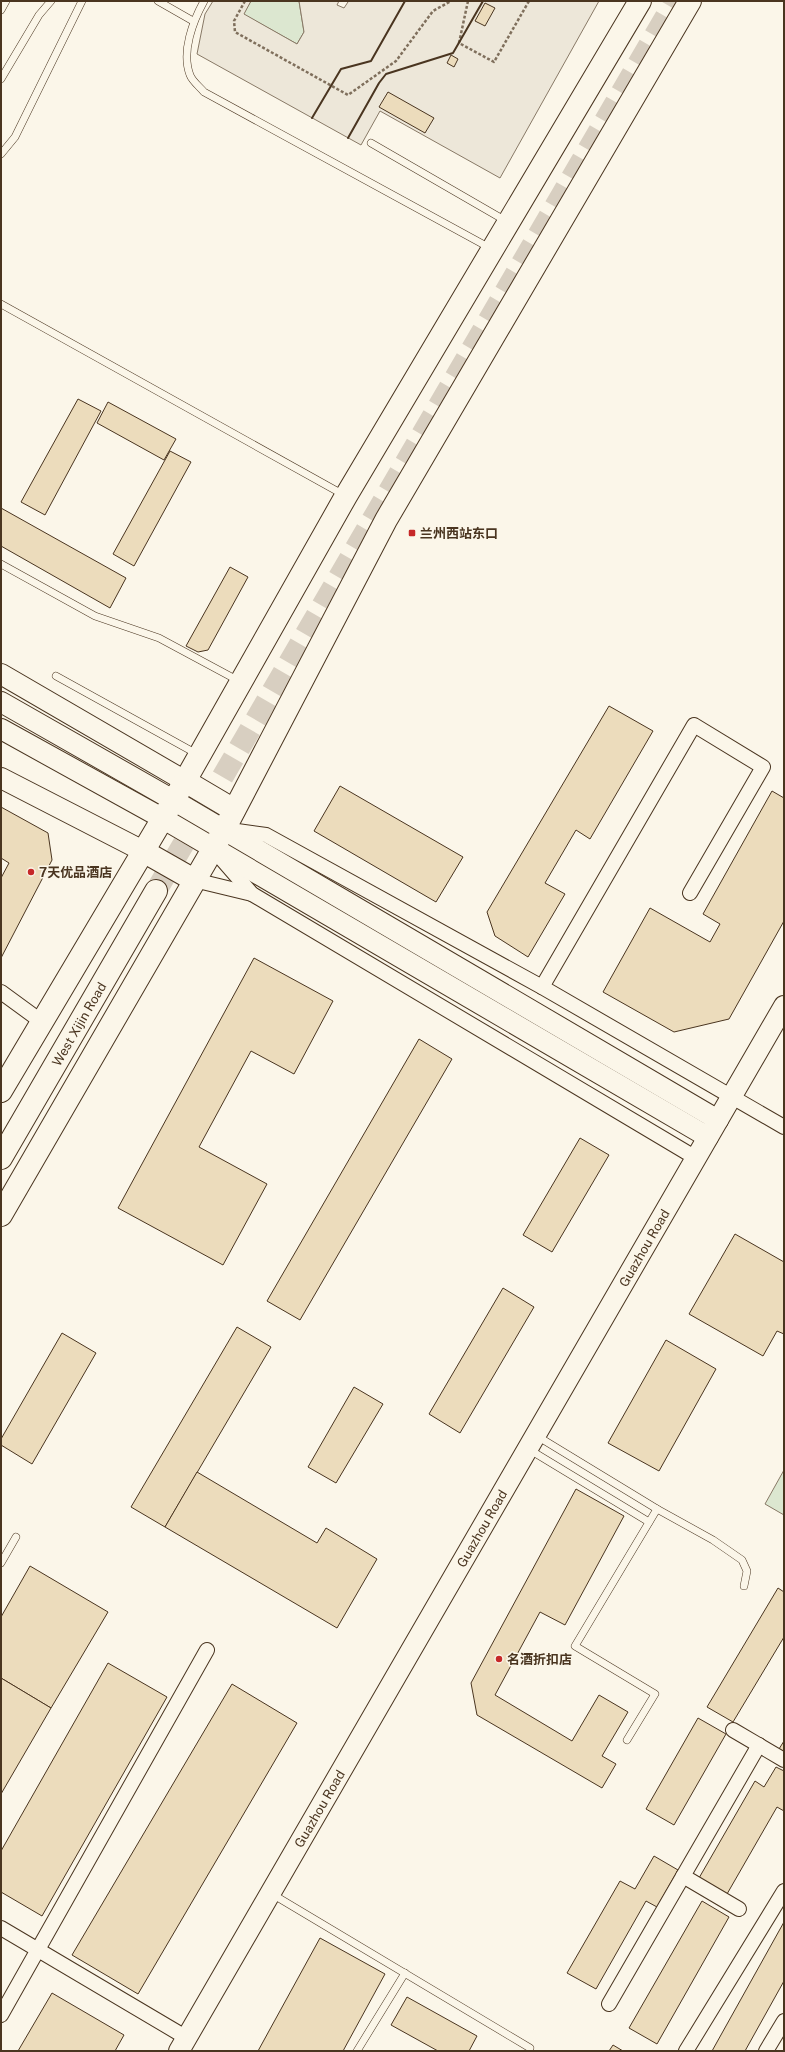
<svg xmlns="http://www.w3.org/2000/svg" width="785" height="2052" font-family="'Public Sans','Noto Sans SC',sans-serif">
  <style>
    .green { fill: #dce7d0; stroke: #887966 }
    .parking { fill: #ede7d9; stroke: #887966 }
    .building { fill: #ecdcbc; stroke: #4a3520 }
    .lines { fill: none; stroke-linecap: round; stroke-linejoin: round }
    .primary-tunnel { stroke: #d8cfc1; stroke-width: 22; stroke-dasharray: 22 11; stroke-linecap: butt }
    .lane-casing { stroke: #4a3520; stroke-width: 8 }
    .street-casing { stroke: #4a3520; stroke-width: 16 }
    .secondary-casing { stroke: #4a3520; stroke-width: 22 }
    .primary-casing { stroke: #4a3520; stroke-width: 24 }
    .path { stroke: #7f6f5c; stroke-width: 2.5; stroke-dasharray: 3 2; stroke-linecap: butt }
    .lane { stroke: #fbf6e9; stroke-width: 7 }
    .street { stroke: #fbf6e9; stroke-width: 14 }
    .secondary { stroke: #fbf6e9; stroke-width: 20 }
    .primary { stroke: #fbf6e9; stroke-width: 22 }
    .wall { stroke: #4a3520; stroke-width: 2 }
    .poi-dot { fill: #c62828; stroke: #fbf6e9; stroke-width: 1.5 }
    .labels { text-anchor: middle; stroke-width: 3; stroke-linejoin: round; paint-order: stroke }
    .poi-label { font-size: 13px; font-weight: bold; fill: #4a3520; stroke: #fbf6e9; text-anchor: start }
    .street-label { font-size: 13px; fill: #4a3520; stroke: #fbf6e9 }
  </style>
  <rect width="100%" height="100%" fill="#fbf6e9"/>
  <!-- green -->
  <g class="green">
    <polygon points="251,1 299,1 304,32 297,44 243,14"/>
    <polygon points="784,1470 784,1515 765,1504"/>
  </g>
  <!-- parking -->
  <polygon class="parking" points="213,1 251,1 244,14 297,44 304,32 299,1 339,1 337,5 344,8 348,2 346,1 599,1 500,178 380,111 361,145 197,54 205,14"/>
  <!-- building -->
  <g class="building">
    <polygon points="485,3 495,8 485,26 475,21"/>
    <polygon points="451,55 458,59 454,67 447,63"/>
    <polygon points="388,92 434,118 425,133 379,107"/>
    <polygon points="78,399 101,411 45,515 21,502"/>
    <polygon points="108,402 176,439 164,460 97,423"/>
    <polygon points="170,451 191,462 134,566 113,554"/>
    <polygon points="1,508 126,578 110,608 1,546"/>
    <polygon points="230,567 248,577 208,650 198,652 186,646"/>
    <polygon points="609,706 653,731 590,839 576,830 545,883 565,894 528,957 495,936 487,912"/>
    <polygon points="340,786 463,857 436,902 314,831"/>
    <polygon points="772,791 784,798 784,921 729,1019 674,1032 603,992 650,908 710,942 720,924 703,914"/>
    <polygon points="1,807 48,833 52,860 1,958 1,878 9,863 1,858"/>
    <polygon points="254,958 333,1001 294,1074 251,1051 199,1147 267,1184 223,1265 118,1208"/>
    <polygon points="419,1039 452,1059 300,1320 267,1301"/>
    <polygon points="580,1138 609,1155 552,1252 523,1235"/>
    <polygon points="735,1234 784,1262 784,1334 777,1331 763,1356 689,1314"/>
    <polygon points="503,1288 534,1307 460,1433 429,1414"/>
    <polygon points="237,1327 271,1347 165,1527 131,1507"/>
    <polygon points="62,1333 96,1353 32,1464 1,1445 1,1439"/>
    <polygon points="666,1340 716,1369 659,1471 608,1443"/>
    <polygon points="354,1387 383,1404 336,1483 308,1467"/>
    <polygon points="197,1472 317,1543 326,1528 377,1559 337,1628 165,1527"/>
    <polygon points="576,1489 624,1516 565,1625 540,1612 495,1695 572,1741 599,1695 628,1712 602,1756 616,1764 602,1788 477,1715 471,1683"/>
    <polygon points="30,1566 108,1612 51,1708 1,1678 1,1617"/>
    <polygon points="778,1588 784,1592 784,1637 733,1722 707,1707"/>
    <polygon points="108,1663 167,1697 42,1916 1,1892 1,1851"/>
    <polygon points="1,1678 51,1708 1,1794"/>
    <polygon points="232,1684 297,1723 138,1994 72,1955"/>
    <polygon points="698,1718 726,1734 674,1825 646,1809"/>
    <polygon points="784,1741 784,1752 779,1749"/>
    <polygon points="776,1767 784,1771 784,1811 777,1807 727,1894 699,1878 755,1781 764,1787"/>
    <polygon points="654,1856 678,1870 657,1907 646,1901 596,1989 567,1973 620,1881 635,1889"/>
    <polygon points="702,1901 729,1917 657,2044 629,2028"/>
    <polygon points="784,1922 784,1981 745,2051 712,2051"/>
    <polygon points="320,1938 385,1974 343,2051 258,2051"/>
    <polygon points="52,1993 124,2035 115,2051 18,2051"/>
    <polygon points="407,1997 477,2036 469,2051 438,2051 391,2025"/>
    <polygon points="613,2045 623,2051 609,2051"/>
  </g>
  <g class="lines">
    <!-- primary-tunnel -->
    <polyline class="primary-tunnel" points="156,891 675,1"/>
    <defs>
      <g id="lane">
        <polyline points="158,1 193,21"/>
        <path d="M 204,1 C 193,21 181,52 190,75 C 192,81 200,87 204,92 L 490,248"/>
        <polyline points="1,10 6,1"/>
        <polyline points="1,79 39,15 51,1"/>
        <polyline points="371,143 506,221"/>
        <polyline points="1,154 15,137 82,1"/>
        <polyline points="1,304 344,495"/>
        <polyline points="1,564 95,616 159,638 239,681"/>
        <polyline points="56,676 197,754"/>
        <polyline points="537,1436 657,1509 713,1540 742,1560 747,1571 744,1586"/>
        <polyline points="530,1450 649,1522"/>
        <polyline points="1,1563 16,1537"/>
        <polyline points="627,1740 655,1694 575,1646 657,1509"/>
        <polyline points="272,1894 530,2048"/>
        <polyline points="357,2051 405,1973"/>
      </g>
      <g id="street">
        <polyline points="230,830 266,835 542,987 784,1127"/>
        <polyline points="219,856 252,894 696,1158"/>
        <polyline points="194,880 252,894"/>
        <polyline points="542,987 694,725 763,767 690,893"/>
        <polyline points="1,992 42,1022"/>
        <polyline points="733,1730 784,1760"/>
        <polyline points="683,1876 739,1909"/>
        <polyline points="1,1928 187,2038"/>
        <polyline points="609,2004 759,1745"/>
        <polyline points="1,2015 207,1650"/>
        <polyline points="686,2051 784,1891"/>
        <polyline points="766,2051 784,2021"/>
      </g>
      <g id="secondary">
        <polyline points="1,674 185,781"/>
        <polyline points="1,702 173,800 718,1120"/>
        <polyline points="1,729 162,818 708,1137"/>
        <polyline points="1,778 143,851"/>
        <path id="s1" d="M 179,2051 L 784,1006"/>
      </g>
      <g id="primary">
        <polyline points="185,781 234,810"/>
        <polyline points="143,851 194,880"/>
        <polyline points="1,1091 185,781 346,496 640,1"/>
        <path id="s2" d="M 1,1158 L 156,891"/>
        <polyline points="1,1215 224,830 386,520 690,1"/>
      </g>
    </defs>
    <!-- lane casing -->
    <use href="#lane" class="lane-casing"/>
    <!-- street casing -->
    <use href="#street" class="street-casing"/>
    <!-- secondary casing -->
    <use href="#secondary" class="secondary-casing"/>
    <!-- primary casing -->
    <use href="#primary" class="primary-casing"/>
    <!-- path -->
    <g class="path">
      <polyline points="245,1 234,21 235,32 348,95 396,61 433,11 451,1"/>
      <polyline points="468,1 459,43 494,62 529,1"/>
    </g>
    <!-- lane -->
    <use href="#lane" class="lane"/>
    <!-- street -->
    <use href="#street" class="street"/>
    <!-- secondary -->
    <use href="#secondary" class="secondary"/>
    <!-- primary -->
    <use href="#primary" class="primary"/>
    <!-- wall -->
    <g class="wall">
      <polyline points="312,118 341,69 371,61 405,1"/>
      <polyline points="348,138 379,83 386,74 453,53 483,1"/>
    </g>
  </g>
  <!-- markers -->
  <g class="poi-dot">
    <rect x="408" y="529" width="8" height="8" rx="2"/>
    <circle cx="31" cy="872" r="4"/>
    <circle cx="499" cy="1659" r="4"/>
  </g>
  <g class="labels">
    <!-- poi labels -->
    <g class="poi-label">
      <text x="420" y="538">兰州西站东口</text>
      <text x="39" y="877">7天优品酒店</text>
      <text x="507" y="1664">名酒折扣店</text>
    </g>
    <!-- street labels -->
    <g class="street-label">
      <text dy="5" stroke="none"><textPath href="#s2" startOffset="155">West Xijin Road</textPath></text>
      <text dy="5" stroke="none"><textPath href="#s1" startOffset="928">Guazhou Road</textPath></text>
      <text dy="5" stroke="none"><textPath href="#s1" startOffset="604">Guazhou Road</textPath></text>
      <text dy="5" stroke="none"><textPath href="#s1" startOffset="280">Guazhou Road</textPath></text>
    </g>
  </g>
  <!-- border -->
  <rect width="785" height="2052" fill="none" stroke="#4a3520" stroke-width="4"/>
</svg>
